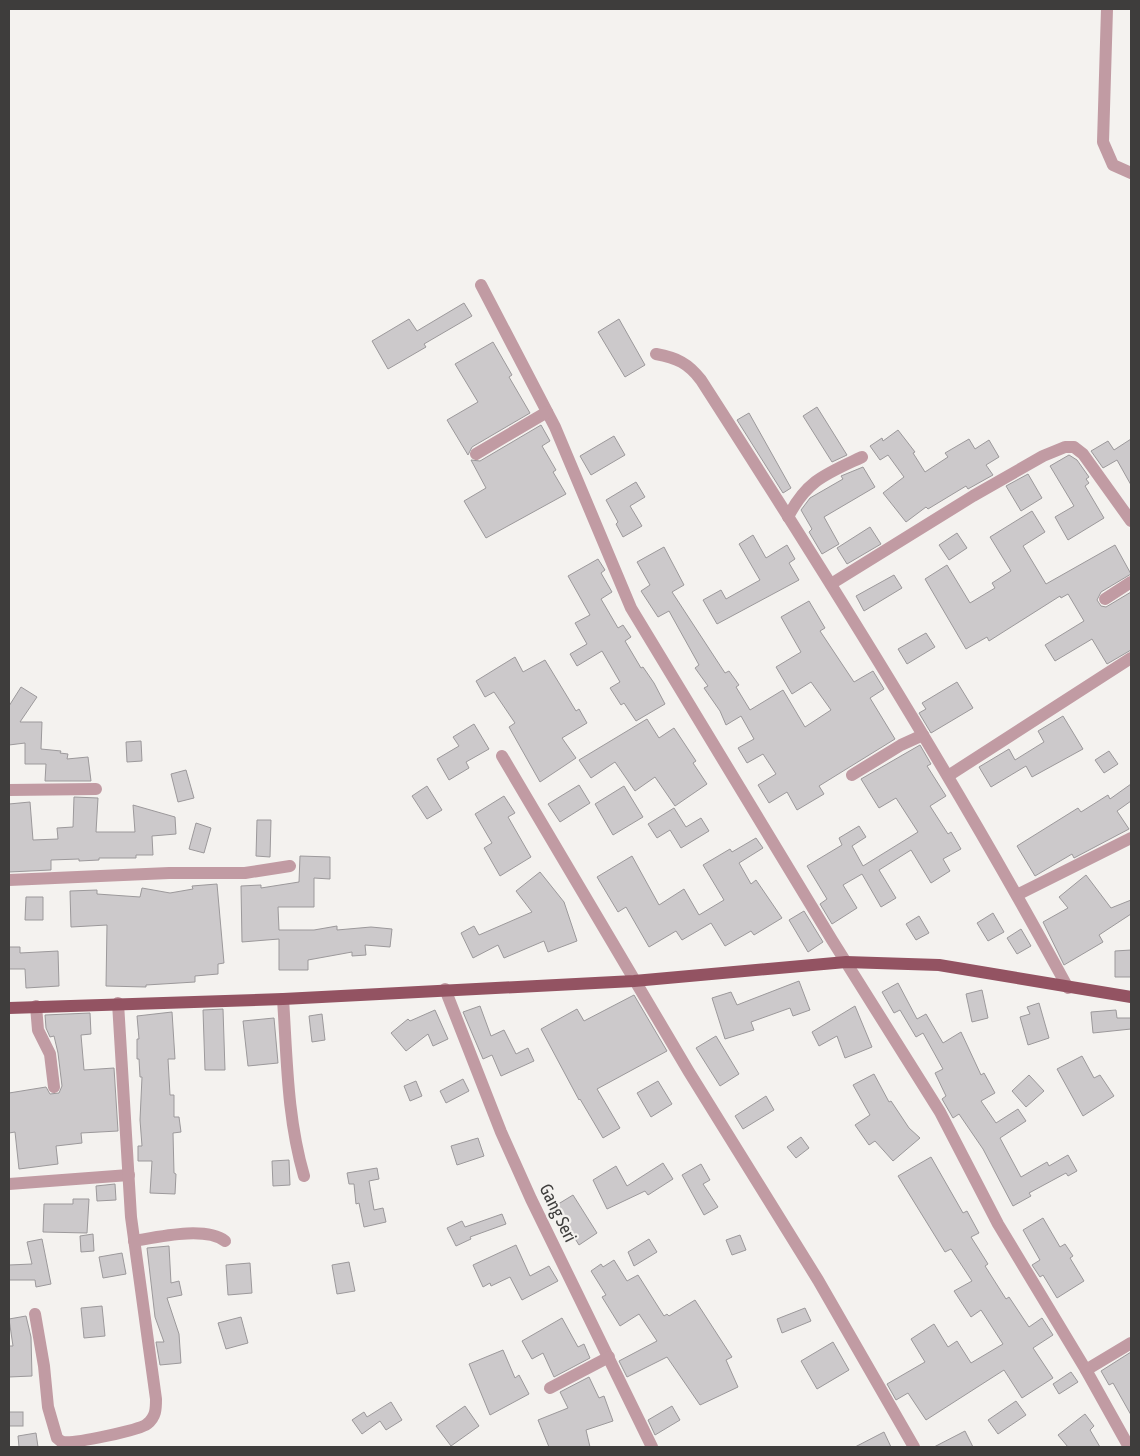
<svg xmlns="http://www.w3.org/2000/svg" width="1140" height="1456" font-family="'Asap Condensed',sans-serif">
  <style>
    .building { fill: #ccc9cb; stroke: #9c999b }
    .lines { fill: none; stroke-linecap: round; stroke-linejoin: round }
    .street { stroke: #c19ba3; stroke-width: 12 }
    .primary { stroke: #935362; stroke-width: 12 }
    .labels { text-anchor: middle; stroke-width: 4.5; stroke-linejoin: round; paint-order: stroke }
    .street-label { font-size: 18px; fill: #3e3d3c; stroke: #f4f2ef }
  </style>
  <rect width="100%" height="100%" fill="#f4f2ef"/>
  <!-- building -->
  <g class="building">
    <polygon points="464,303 472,316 424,344 426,347 388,369 372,341 409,319 417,331"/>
    <polygon points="619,319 645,365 625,377 598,332"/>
    <polygon points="493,342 512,375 509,377 530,413 472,447 468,455 447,420 478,402 455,364"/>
    <polygon points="817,407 847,455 832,462 803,416"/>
    <polygon points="749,413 791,488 783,493 737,420"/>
    <polygon points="541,425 550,441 542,446 556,470 553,472 566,494 486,538 464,501 486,488 471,460 480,461"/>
    <polygon points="898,430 915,452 913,453 925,472 948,457 945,453 969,439 975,449 989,440 999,457 986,465 993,475 968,489 966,486 928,509 926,507 906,522 883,493 904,477 888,455 880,460 870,446 882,438 883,441"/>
    <polygon points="614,436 625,455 591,475 580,456"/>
    <polygon points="1131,439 1131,485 1117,460 1103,468 1091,451 1108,441 1114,450"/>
    <polygon points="1069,455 1077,460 1089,477 1086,479 1089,483 1085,486 1104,518 1068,540 1055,517 1074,506 1050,466"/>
    <polygon points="863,467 875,487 824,517 839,544 822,554 809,532 812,529 801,510 810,498 843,479 841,476"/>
    <polygon points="1028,474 1042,498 1021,511 1006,486"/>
    <polygon points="636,482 645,497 630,506 642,526 623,537 616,524 618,522 606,500"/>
    <polygon points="1032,511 1045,532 1023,546 1046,584 1115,545 1131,574 1101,592 1097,600 1101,606 1106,607 1131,592 1131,650 1107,664 1092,639 1055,661 1045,645 1084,621 1068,594 1061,598 1060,596 989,641 987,637 966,649 925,579 947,565 970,603 995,588 992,583 1011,571 990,537"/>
    <polygon points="870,527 881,544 847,564 837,548"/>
    <polygon points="957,533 967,548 949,560 939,545"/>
    <polygon points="753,535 766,558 787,545 795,559 789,563 799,580 717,624 703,600 721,590 726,599 760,580 739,544"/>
    <polygon points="664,547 684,585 672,592 725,673 729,671 739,685 736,687 750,710 783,690 805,727 831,710 811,682 792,694 776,667 801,652 781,617 809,601 825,628 820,631 854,682 873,671 884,689 870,698 895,739 819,786 824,794 797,810 787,792 769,803 758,785 776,774 763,754 747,763 738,748 754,739 741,716 726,725 720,711 704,688 708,686 695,668 699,665 669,611 658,617 641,591 650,585 637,562"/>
    <polygon points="598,559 605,570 601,573 612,592 601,599 618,628 623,625 631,637 625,641 641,668 643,667 654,683 665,704 636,721 624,703 621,705 610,688 620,682 602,651 577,666 570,654 587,644 575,623 590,615 568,576"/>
    <polygon points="894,575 902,588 864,611 856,596"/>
    <polygon points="926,633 935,647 907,664 898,649"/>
    <polygon points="515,657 523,672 545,660 576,711 579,709 587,723 562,738 576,758 540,782 509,727 515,723 494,692 485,697 476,681"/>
    <polygon points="957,682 973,708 931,733 919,713 926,709 922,703"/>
    <polygon points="21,687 37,697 20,722 42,722 41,749 61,751 60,753 68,754 67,759 88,757 91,781 45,781 46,764 25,764 25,743 9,745 9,706"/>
    <polygon points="1063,716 1083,749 1032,777 1026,766 991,787 979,767 1009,749 1015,760 1044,742 1038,731"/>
    <polygon points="647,719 659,738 674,728 696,761 693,763 707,784 675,806 655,777 635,791 615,762 591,778 579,760"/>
    <polygon points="474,724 489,749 466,762 469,768 449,780 437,759 459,746 453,737"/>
    <polygon points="141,741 142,761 127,762 126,742"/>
    <polygon points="920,745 931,764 927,766 946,796 930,806 948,834 951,832 961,849 943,859 950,871 931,883 911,850 879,870 896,898 881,907 862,874 843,885 857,908 832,924 820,904 827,899 807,866 842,845 839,838 859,826 866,837 852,846 863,866 918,832 896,798 879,808 861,779"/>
    <polygon points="1109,751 1118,764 1104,773 1095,760"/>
    <polygon points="186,770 194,798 178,802 171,774"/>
    <polygon points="1131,784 1131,801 1117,811 1129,829 1074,858 1072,854 1035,876 1017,846 1078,808 1081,812 1108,795 1110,799"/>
    <polygon points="579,785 590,803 560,822 548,804"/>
    <polygon points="427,786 442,810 427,819 412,796"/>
    <polygon points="624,786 643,817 613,835 595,804"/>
    <polygon points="504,796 515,813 508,817 531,857 500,876 484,848 492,843 475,814"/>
    <polygon points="74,797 98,798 96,832 135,832 133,805 175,817 176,834 152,836 153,855 136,855 136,858 99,858 99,860 79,861 79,859 51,860 51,870 9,872 9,804 30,802 33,840 58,839 57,828 73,827"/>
    <polygon points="674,808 686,827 701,818 709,831 681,848 670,830 657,838 648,824"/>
    <polygon points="257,820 271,820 270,857 256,856"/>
    <polygon points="196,823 211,828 204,853 189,849"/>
    <polygon points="756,838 763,848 739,863 751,884 756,880 782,918 754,935 751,931 725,946 711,923 682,940 676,931 649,947 626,907 618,912 597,877 632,856 659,905 684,889 699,915 724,900 703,865 730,849 732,852"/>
    <polygon points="300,856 330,857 330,879 314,878 314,907 278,907 279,930 314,930 337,926 337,930 371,927 392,929 390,947 365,945 366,955 352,956 352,952 308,960 308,970 279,970 279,939 242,942 241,886 261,885 261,888 299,882"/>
    <polygon points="540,872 564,902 577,941 548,952 544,941 504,958 498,945 473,958 461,933 474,926 479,935 532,912 516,891"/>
    <polygon points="1086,875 1111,908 1131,900 1131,914 1099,935 1103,942 1064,965 1043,922 1068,908 1059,897"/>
    <polygon points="217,884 224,963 218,964 218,974 195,976 195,982 146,985 146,987 106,986 107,925 71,927 70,891 97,890 97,894 140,897 142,888 170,893 193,889 192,886"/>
    <polygon points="26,897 43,897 43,920 25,920"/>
    <polygon points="804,911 823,942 808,952 789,920"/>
    <polygon points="993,913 1004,932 988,941 977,923"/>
    <polygon points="919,916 929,933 916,940 906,924"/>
    <polygon points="1021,929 1031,946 1017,954 1007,938"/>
    <polygon points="9,947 20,947 20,953 58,951 59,986 26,988 25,969 9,969"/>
    <polygon points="1131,950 1131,977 1115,977 1115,951"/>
    <polygon points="799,981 810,1010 793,1016 790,1008 751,1022 754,1030 725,1039 712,998 731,992 737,1005"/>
    <polygon points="898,983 917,1019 926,1014 943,1043 961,1032 981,1075 984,1073 995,1093 981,1101 996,1123 1018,1109 1026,1121 1000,1138 1021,1177 1047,1162 1049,1166 1068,1155 1077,1171 1068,1176 1066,1173 1029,1193 1031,1196 1013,1206 983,1149 959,1114 953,1118 942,1099 946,1096 935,1073 943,1069 923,1033 916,1037 900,1010 894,1013 882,992"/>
    <polygon points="982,990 988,1018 972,1022 966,994"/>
    <polygon points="634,995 667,1051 597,1089 620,1128 603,1138 580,1099 579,1100 541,1029 577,1009 584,1021"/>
    <polygon points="1039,1003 1049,1038 1028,1045 1020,1017 1030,1014 1027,1007"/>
    <polygon points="480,1006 491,1036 504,1030 516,1054 528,1048 534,1061 501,1076 492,1055 483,1059 463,1012"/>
    <polygon points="855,1006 872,1047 845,1058 837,1036 819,1046 812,1032"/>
    <polygon points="223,1009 225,1070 205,1070 203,1010"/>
    <polygon points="435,1010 448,1039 433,1046 428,1034 406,1051 391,1033 408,1019 410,1021"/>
    <polygon points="1116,1010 1117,1018 1131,1018 1131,1029 1093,1033 1091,1012"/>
    <polygon points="172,1012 175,1059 168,1059 170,1095 174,1095 174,1117 179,1117 181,1132 173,1133 174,1173 176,1174 175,1194 150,1193 152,1161 138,1161 138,1146 142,1146 140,1120 142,1077 140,1077 139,1059 137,1059 137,1039 139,1039 137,1016"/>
    <polygon points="90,1013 91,1034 81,1035 84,1070 114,1068 118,1131 81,1133 82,1143 56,1146 58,1164 19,1169 15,1132 9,1133 9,1093 46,1087 50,1094 59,1093 62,1086 58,1053 54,1036 50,1037 46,1028 45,1015"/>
    <polygon points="322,1014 325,1040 312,1042 309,1016"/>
    <polygon points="274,1018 278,1063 248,1066 243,1021"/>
    <polygon points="716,1036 739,1074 720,1086 696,1048"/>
    <polygon points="1082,1056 1094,1078 1100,1075 1114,1096 1083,1116 1057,1069"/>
    <polygon points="874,1074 889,1102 891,1101 909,1128 920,1138 893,1161 875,1141 869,1145 855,1125 870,1115 853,1085"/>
    <polygon points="1029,1075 1044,1091 1026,1107 1012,1091"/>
    <polygon points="463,1079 469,1091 446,1103 440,1091"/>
    <polygon points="416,1081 422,1096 410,1101 404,1086"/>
    <polygon points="658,1081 672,1104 651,1117 637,1093"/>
    <polygon points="766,1096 774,1110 743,1129 735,1116"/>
    <polygon points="801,1137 809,1148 796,1158 787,1147"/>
    <polygon points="478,1138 484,1156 457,1165 451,1146"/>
    <polygon points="931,1157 963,1213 967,1211 979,1233 971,1237 988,1264 985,1266 1006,1299 1009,1297 1029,1327 1042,1318 1053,1335 1033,1348 1053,1378 1022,1398 1004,1370 926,1420 908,1393 896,1400 887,1384 925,1362 911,1339 934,1324 948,1347 957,1341 971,1363 1003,1344 981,1310 971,1317 954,1291 972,1281 951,1249 945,1252 898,1176"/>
    <polygon points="289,1160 290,1185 273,1186 272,1161"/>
    <polygon points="663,1163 673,1179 648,1195 645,1191 607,1209 593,1180 616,1166 627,1186"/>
    <polygon points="701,1164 710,1180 703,1184 718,1207 704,1215 682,1175"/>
    <polygon points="377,1168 379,1179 369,1181 374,1210 383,1208 386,1222 364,1227 359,1203 356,1204 354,1184 349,1184 347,1173"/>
    <polygon points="115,1184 116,1200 97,1201 96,1186"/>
    <polygon points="573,1195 597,1233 579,1245 555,1206"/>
    <polygon points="73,1199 89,1199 87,1233 43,1232 44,1204 73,1204"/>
    <polygon points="502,1214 506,1224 470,1237 471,1239 456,1246 447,1228 462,1221 465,1227"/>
    <polygon points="1043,1218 1060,1247 1065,1244 1073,1256 1070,1258 1084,1281 1057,1298 1043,1275 1040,1277 1032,1265 1040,1260 1023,1230"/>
    <polygon points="93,1234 94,1251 81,1252 80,1236"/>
    <polygon points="740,1235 746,1250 732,1255 726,1240"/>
    <polygon points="42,1239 51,1284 36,1287 35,1280 9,1280 9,1265 32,1264 27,1242"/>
    <polygon points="649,1239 657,1252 634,1266 628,1252"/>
    <polygon points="516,1245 530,1276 549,1266 558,1281 522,1300 510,1277 491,1286 490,1283 483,1287 473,1265"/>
    <polygon points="169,1246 171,1283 179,1281 182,1295 167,1298 179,1334 181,1363 160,1365 156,1342 164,1342 155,1317 147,1248"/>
    <polygon points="122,1253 126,1274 103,1278 99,1257"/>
    <polygon points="614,1260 627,1281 638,1275 664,1316 667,1314 669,1316 695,1300 732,1357 726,1360 738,1387 700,1405 667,1357 627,1377 619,1361 657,1341 639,1314 620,1326 602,1297 606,1295 591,1271 601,1264 603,1267"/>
    <polygon points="349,1262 355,1291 337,1294 332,1265"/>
    <polygon points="250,1263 252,1293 228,1295 226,1265"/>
    <polygon points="102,1306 105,1336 84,1338 81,1308"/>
    <polygon points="805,1308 811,1321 782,1333 777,1319"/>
    <polygon points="26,1316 31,1337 32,1376 9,1377 9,1346 13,1346 9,1319"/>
    <polygon points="241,1317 248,1343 226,1349 218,1323"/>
    <polygon points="562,1318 578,1347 584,1344 590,1358 554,1377 543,1353 532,1359 522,1341"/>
    <polygon points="833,1342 849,1370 817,1389 801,1361"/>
    <polygon points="503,1350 515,1378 519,1375 529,1394 490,1415 469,1364"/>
    <polygon points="1131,1352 1131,1415 1113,1383 1109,1385 1101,1371"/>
    <polygon points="1071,1372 1078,1382 1059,1394 1053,1384"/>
    <polygon points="589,1377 599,1398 604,1396 613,1421 586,1430 590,1447 549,1447 538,1420 568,1408 560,1392"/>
    <polygon points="1016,1401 1026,1415 998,1434 988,1420"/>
    <polygon points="391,1402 402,1420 386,1430 380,1421 362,1434 352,1420 364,1412 367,1417"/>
    <polygon points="465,1406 479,1426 451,1446 436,1426"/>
    <polygon points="672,1406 680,1420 655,1435 648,1420"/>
    <rect x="9" y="1412" width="14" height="14"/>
    <polygon points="1085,1414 1094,1426 1090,1430 1100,1447 1068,1447 1058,1435"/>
    <polygon points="965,1431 973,1447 934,1447"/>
    <polygon points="884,1432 891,1447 855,1447"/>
    <polygon points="36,1433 38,1447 19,1447 18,1436"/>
  </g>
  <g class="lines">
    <!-- street -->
    <g class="street">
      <polyline points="1107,9 1103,142 1113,165 1131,173"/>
      <polyline points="481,285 555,427 631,608 832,940 940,1112 998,1224 1086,1370 1129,1447"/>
      <path d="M 656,354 C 677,358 688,363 701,380 C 829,579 955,780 1068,988"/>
      <polyline points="476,454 547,412"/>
      <path d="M 788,517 C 807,480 826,474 862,457"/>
      <polyline points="831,584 973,496 1043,456 1065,447 1074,447 1083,454 1131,521"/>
      <polyline points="1105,599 1131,582"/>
      <polyline points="502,756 689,1072 818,1280 914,1447"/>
      <polyline points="852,775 901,745 923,735"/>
      <polyline points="948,776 1131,658"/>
      <polyline points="9,790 96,789"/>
      <polyline points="9,880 169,873 245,873 290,866"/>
      <polyline points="1017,895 1131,838"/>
      <polyline points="445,989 501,1132 531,1199 652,1447"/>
      <path d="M 283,999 C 287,1059 287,1117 304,1176"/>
      <polyline points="36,1006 38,1030 50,1054 54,1087"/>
      <polyline points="9,1184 129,1175"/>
      <path d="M 134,1241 C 158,1237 205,1226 225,1241"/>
      <path d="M 35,1314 L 44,1366 L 48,1407 L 57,1438 C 59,1440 60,1441 63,1442 C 73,1444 140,1430 147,1424 C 156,1417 156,1409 156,1399 L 131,1217 L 118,1003"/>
      <polyline points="1086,1370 1131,1343"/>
      <polyline points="550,1388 609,1357"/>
    </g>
    <!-- primary -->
    <polyline class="primary" points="9,1008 283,999 634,981 846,962 939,965 1131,997"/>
  </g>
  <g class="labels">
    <!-- street labels -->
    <g class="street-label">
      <text transform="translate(558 1213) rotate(64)" y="6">Gang Seri</text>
    </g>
  </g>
  <!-- border -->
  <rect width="1140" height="1456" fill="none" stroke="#3e3d3c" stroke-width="20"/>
</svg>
